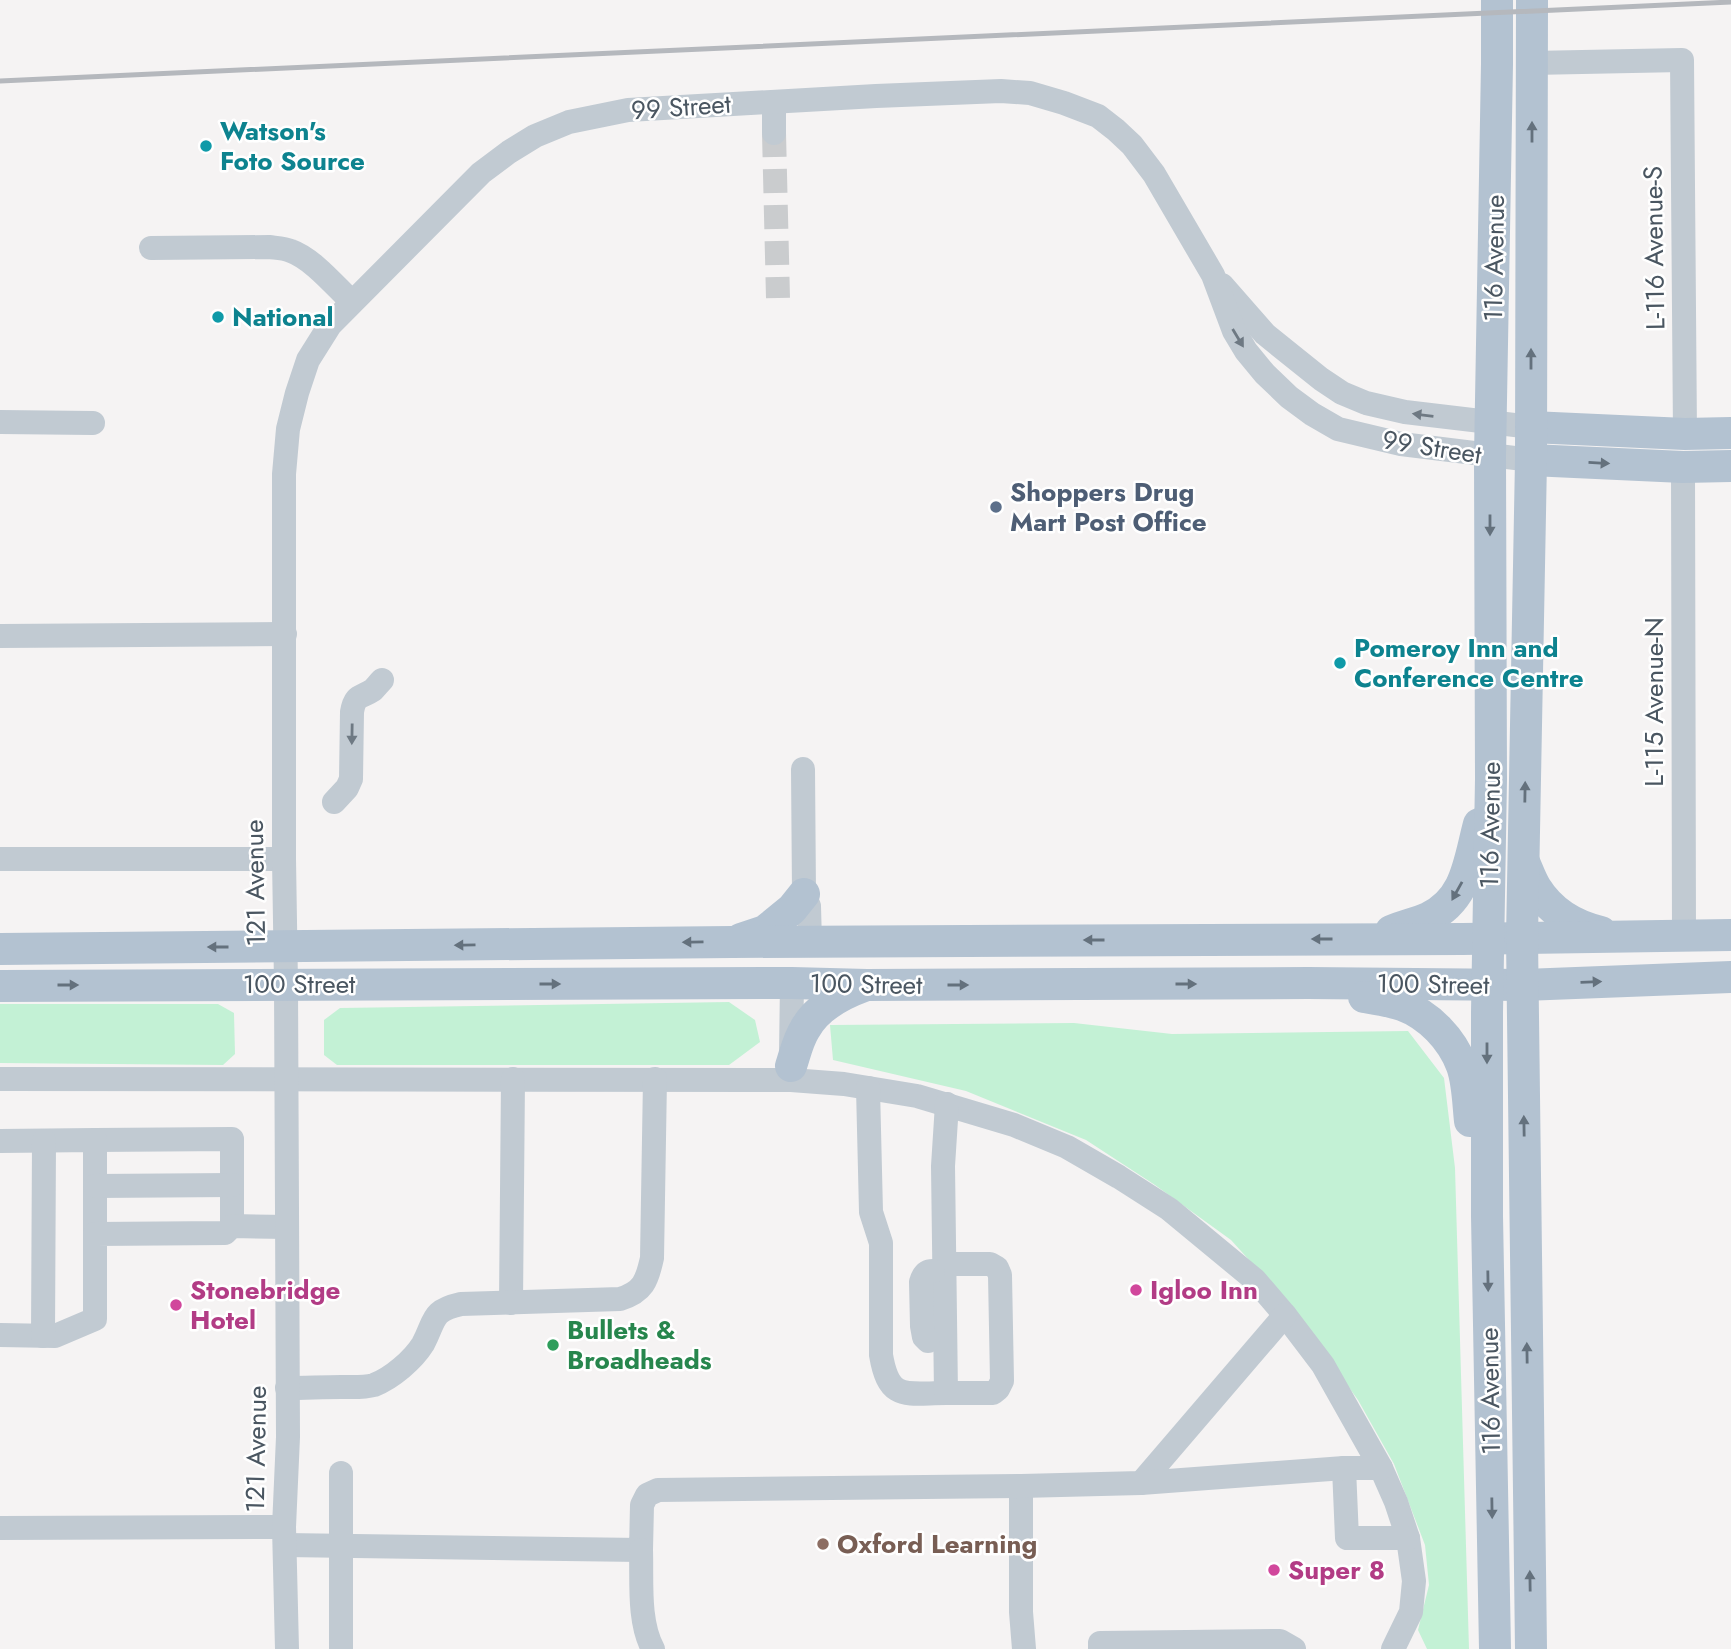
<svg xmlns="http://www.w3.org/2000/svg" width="1731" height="1649" font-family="Jost,sans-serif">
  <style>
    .green { fill: #c3f1d5 }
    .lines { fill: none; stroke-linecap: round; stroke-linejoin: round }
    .minor-tunnel { stroke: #caccce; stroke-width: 24; stroke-dasharray: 24 12; stroke-linecap: butt }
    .minor { stroke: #c1cad2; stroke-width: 24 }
    .major { stroke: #b3c2d1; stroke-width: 32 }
    .rail { stroke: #b5b8bd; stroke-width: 5 }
    .oneway { fill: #64717d }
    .oneway2 { fill: #6e7983 }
    .culture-dot { fill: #0f9aa8; stroke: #fff; stroke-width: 2.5 }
    .service-dot { fill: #5c6f8a; stroke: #fff; stroke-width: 2.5 }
    .hotel-dot { fill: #d1479c; stroke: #fff; stroke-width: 2.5 }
    .leisure-dot { fill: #2e9e5b; stroke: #fff; stroke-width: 2.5 }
    .education-dot { fill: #8d6e63; stroke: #fff; stroke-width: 2.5 }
    .labels { text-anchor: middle; stroke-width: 5; stroke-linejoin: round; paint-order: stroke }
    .street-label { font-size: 26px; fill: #4a5661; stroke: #fff }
    .culture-label { font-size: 26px; font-weight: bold; fill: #0d838f; stroke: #fff; text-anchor: start }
    .service-label { font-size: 26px; font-weight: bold; fill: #4e5e75; stroke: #fff; text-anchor: start }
    .hotel-label { font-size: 26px; font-weight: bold; fill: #b23c85; stroke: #fff; text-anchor: start }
    .leisure-label { font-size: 26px; font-weight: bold; fill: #27864d; stroke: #fff; text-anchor: start }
    .education-label { font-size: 26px; font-weight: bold; fill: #785e54; stroke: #fff; text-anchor: start }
  </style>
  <rect width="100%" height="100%" fill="#f5f3f3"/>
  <!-- green -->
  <g class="green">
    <polygon points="729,1002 755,1020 760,1042 729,1065 337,1065 324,1055 324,1020 340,1008"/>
    <polygon points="0,1004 218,1004 234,1013 235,1054 223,1065 0,1063"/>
    <polygon points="1074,1023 1172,1034 1408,1031 1444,1078 1455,1168 1469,1649 1427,1649 1418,1630 1429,1585 1425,1545 1394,1464 1358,1400 1289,1304 1231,1240 1155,1185 1086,1140 966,1091 833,1060 830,1025"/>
  </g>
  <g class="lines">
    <!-- minor-tunnel -->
    <polyline class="minor-tunnel" points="774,133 778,298"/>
    <!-- minor -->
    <g class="minor">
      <polyline points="1532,63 1682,60 1685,434"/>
      <polyline points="774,133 774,102"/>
      <path d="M 151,248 L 269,247 C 277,248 284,248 291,251 C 313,259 335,286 352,302"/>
      <polyline points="1222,285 1265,334 1321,379 1342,393 1366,403 1405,412 1531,427"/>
      <polyline points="0,422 93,423"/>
      <polyline points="1683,467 1684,936"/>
      <polyline points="0,636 285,634"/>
      <polyline points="803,769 804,894 809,906 810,942"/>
      <path d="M 334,802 L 347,788 L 351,779 L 352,712 C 355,694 361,698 373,690 C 376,687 379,683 382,680"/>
      <polyline points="0,859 284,859"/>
      <polyline points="791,1054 792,983"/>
      <polyline points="0,1079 791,1080 844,1084 917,1096 1014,1125 1067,1147 1119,1177 1169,1209 1255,1280 1285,1315 1323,1365 1381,1468 1396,1502 1408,1538 1414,1581 1411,1612 1393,1649"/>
      <path d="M 868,1088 L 871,1212 L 881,1243 L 881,1355 C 889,1402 906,1393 946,1393"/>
      <polyline points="95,1140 232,1139 232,1226"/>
      <polyline points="0,1141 95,1140 95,1234"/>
      <polyline points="95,1186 232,1185"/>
      <polyline points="944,1264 990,1264 997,1268 1000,1275 1002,1381 998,1389 993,1393 946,1393 943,1166 947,1104"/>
      <polyline points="511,1303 513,1079"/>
      <polyline points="0,1335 55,1336 95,1319 95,1234 225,1233 232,1226 287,1227"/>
      <polyline points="43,1336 44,1141"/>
      <path d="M 928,1341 L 924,1337 L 922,1326 L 921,1282 C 923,1275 926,1271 933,1271"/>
      <path d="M 287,1388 C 305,1388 323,1387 341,1387 C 352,1387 363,1388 374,1385 C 392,1378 413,1360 423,1344 C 436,1320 430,1311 461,1304 L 620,1299 C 643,1292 647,1281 652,1258 L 655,1079"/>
      <polyline points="1344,1468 1347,1538 1408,1538"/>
      <polyline points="1141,1483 1285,1315"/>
      <polyline points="1021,1486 1021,1612 1024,1649"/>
      <polyline points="0,1528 284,1527"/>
      <polyline points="285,1545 641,1550 642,1505 647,1495 658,1490 1021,1486 1141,1483 1344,1468 1381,1468"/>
      <path d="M 641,1550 C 642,1581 638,1622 653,1649"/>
      <polyline points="287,1649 284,1527 288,1437 286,984 284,859 284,474 288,429 297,393 308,360 330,325 481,173 509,152 535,136 569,122 628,110 876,96 1001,91 1030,93 1064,103 1098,116 1116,130 1132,145 1154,174 1213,275 1234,331 1246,351 1265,374 1289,397 1312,414 1338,429 1401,444 1531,460"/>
      <polyline points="341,1649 341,1473"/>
      <polyline points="1100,1649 1100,1643 1280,1641 1294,1649"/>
    </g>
    <!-- major -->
    <g class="major">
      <polyline points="1531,427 1685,434 1731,433"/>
      <polyline points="1531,460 1683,467 1731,466"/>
      <path d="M 1524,862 C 1528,871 1531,880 1536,888 C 1551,912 1575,926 1601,932"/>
      <path d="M 1391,931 C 1403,926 1416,923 1428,918 C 1467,900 1469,861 1479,824"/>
      <polyline points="741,939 765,931 792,909 804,894"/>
      <polyline points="0,949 732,942 1463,939 1731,935"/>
      <polyline points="0,986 792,983 867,985 1308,983 1522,985 1731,977"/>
      <path d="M 1364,997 C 1376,999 1390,1001 1402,1005 C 1429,1015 1452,1039 1462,1066 C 1468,1083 1468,1103 1470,1121"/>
      <path d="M 791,1066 C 795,1054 798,1040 805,1029 C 817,1007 842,994 864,986"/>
      <polyline points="1495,1649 1487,1216 1487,1012 1491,779 1490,456 1497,64 1497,0"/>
      <polyline points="1531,1649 1522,938 1531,460 1532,0"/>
    </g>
    <!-- rail -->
    <polyline class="rail" points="0,81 1731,2"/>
  </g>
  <!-- one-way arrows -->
  <defs><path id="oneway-solid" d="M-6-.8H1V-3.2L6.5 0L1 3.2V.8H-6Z" transform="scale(1.75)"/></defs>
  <g class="oneway">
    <use href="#oneway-solid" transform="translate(1532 132) rotate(-90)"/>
    <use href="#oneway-solid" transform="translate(1531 359) rotate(-90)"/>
    <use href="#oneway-solid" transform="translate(1599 463) rotate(3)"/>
    <use href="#oneway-solid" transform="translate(1490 525) rotate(90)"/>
    <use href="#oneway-solid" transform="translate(1525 792) rotate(-89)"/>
    <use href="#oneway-solid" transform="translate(1457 891) rotate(119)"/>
    <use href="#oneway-solid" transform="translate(1322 939) rotate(180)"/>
    <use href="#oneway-solid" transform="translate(1094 940) rotate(180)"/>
    <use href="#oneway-solid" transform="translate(693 942) rotate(179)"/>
    <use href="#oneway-solid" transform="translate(465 945) rotate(179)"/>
    <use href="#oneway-solid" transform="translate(218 947) rotate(180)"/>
    <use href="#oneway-solid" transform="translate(1591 982) rotate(-2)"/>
    <use href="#oneway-solid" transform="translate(550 984)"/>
    <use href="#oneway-solid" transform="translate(1186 984)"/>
    <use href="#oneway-solid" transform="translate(68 985)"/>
    <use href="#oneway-solid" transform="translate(958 985)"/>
    <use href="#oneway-solid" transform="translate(1487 1053) rotate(90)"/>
    <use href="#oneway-solid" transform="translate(1524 1126) rotate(-91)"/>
    <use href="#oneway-solid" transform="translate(1488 1281) rotate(89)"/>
    <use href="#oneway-solid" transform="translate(1527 1353) rotate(-91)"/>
    <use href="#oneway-solid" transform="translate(1492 1508) rotate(89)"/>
    <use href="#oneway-solid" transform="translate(1530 1581) rotate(-91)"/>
  </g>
  <g class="oneway2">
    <use href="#oneway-solid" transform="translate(1238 338) rotate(59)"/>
    <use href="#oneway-solid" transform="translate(1423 415) rotate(-173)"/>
    <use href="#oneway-solid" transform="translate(352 734) rotate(91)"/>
  </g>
  <!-- markers -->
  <g class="culture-dot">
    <circle cx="206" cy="146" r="7"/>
    <circle cx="218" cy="317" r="7"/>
    <circle cx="1340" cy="663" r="7"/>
  </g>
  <circle class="service-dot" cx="996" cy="507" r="7"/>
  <g class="hotel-dot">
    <circle cx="1136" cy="1290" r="7"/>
    <circle cx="176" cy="1305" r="7"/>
    <circle cx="1274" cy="1570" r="7"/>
  </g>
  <circle class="leisure-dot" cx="553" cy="1345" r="7"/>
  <circle class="education-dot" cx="823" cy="1544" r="7"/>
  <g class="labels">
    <!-- street labels -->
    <g class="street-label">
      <text transform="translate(681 107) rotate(-4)" y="9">99 Street</text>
      <text transform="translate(1654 248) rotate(-91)" y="9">L-116 Avenue-S</text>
      <text transform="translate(1494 258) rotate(-89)" y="9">116 Avenue</text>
      <text transform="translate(1432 447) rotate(9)" y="9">99 Street</text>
      <text transform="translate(1654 702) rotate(-90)" y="9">L-115 Avenue-N</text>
      <text transform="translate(1490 825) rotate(-89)" y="9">116 Avenue</text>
      <text transform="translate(255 883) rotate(-91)" y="9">121 Avenue</text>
      <text x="299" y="993">100 Street</text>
      <text transform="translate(866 984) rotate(1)" y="9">100 Street</text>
      <text transform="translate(1433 984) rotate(1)" y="9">100 Street</text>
      <text transform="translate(1490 1391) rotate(-91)" y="9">116 Avenue</text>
      <text transform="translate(256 1449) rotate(-89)" y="9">121 Avenue</text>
    </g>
    <!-- culture labels -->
    <g class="culture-label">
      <text x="220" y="140">Watson's<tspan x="220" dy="30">Foto Source</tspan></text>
      <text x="232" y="326">National</text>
      <text x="1354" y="657">Pomeroy Inn and<tspan x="1354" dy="30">Conference Centre</tspan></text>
    </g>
    <!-- service labels -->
    <g class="service-label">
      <text x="1010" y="501">Shoppers Drug<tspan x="1010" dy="30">Mart Post Office</tspan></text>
    </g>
    <!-- hotel labels -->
    <g class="hotel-label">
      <text x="190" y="1299">Stonebridge<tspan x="190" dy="30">Hotel</tspan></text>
      <text x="1150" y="1299">Igloo Inn</text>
      <text x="1288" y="1579">Super 8</text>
    </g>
    <!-- leisure labels -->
    <g class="leisure-label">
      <text x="567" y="1339">Bullets &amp;<tspan x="567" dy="30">Broadheads</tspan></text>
    </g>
    <!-- education labels -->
    <g class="education-label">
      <text x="837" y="1553">Oxford Learning</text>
    </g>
  </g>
</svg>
